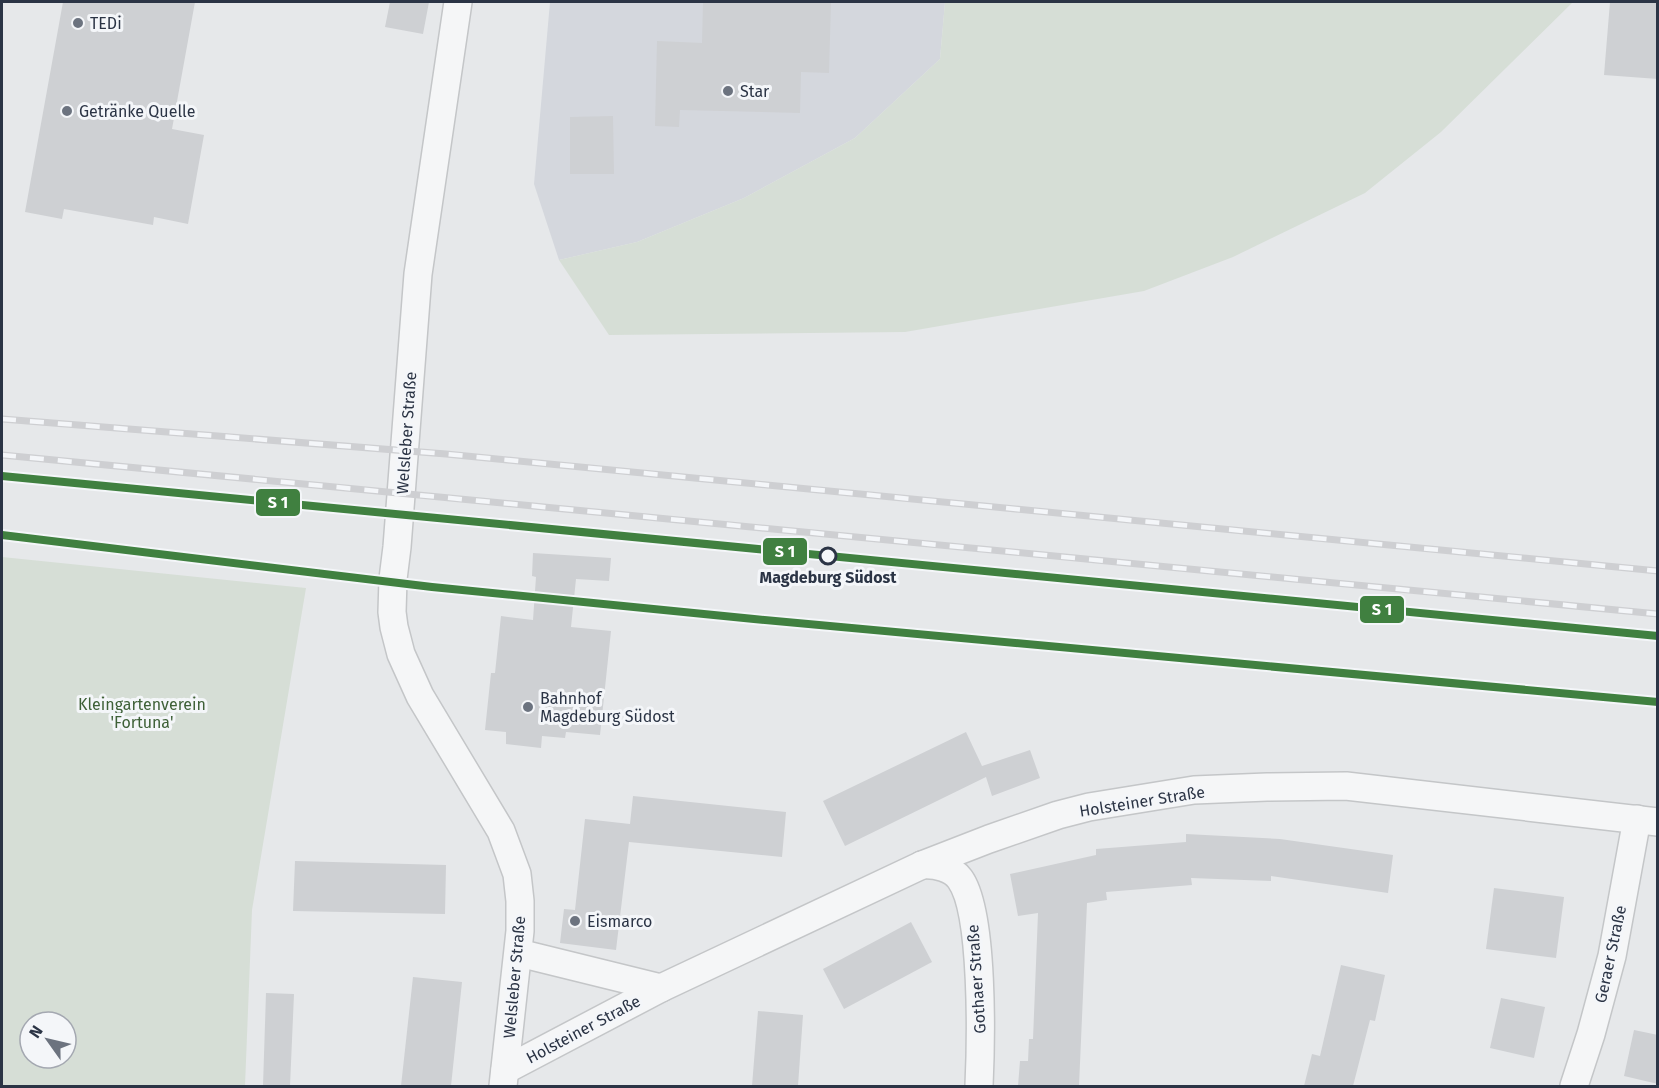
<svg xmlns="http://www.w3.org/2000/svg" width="1659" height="1088" font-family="'Fira Sans',sans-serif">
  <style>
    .built { fill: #d4d7dd }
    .green { fill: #d6ded6; fill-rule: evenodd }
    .building { fill: #ced0d3 }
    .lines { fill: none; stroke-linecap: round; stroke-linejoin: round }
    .minor-casing { stroke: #c4c6c8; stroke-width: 30 }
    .minor { stroke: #f5f6f7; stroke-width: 27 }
    .rail-casing { stroke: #cecfd2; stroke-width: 7 }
    .rail { stroke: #f4f6f9; stroke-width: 4.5; stroke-dasharray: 14; stroke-linecap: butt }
    .rail-1-casing { stroke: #f4f6f9; stroke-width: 12 }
    .rail-1 { stroke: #408040; stroke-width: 8 }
    .poi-dot { fill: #6c737f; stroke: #f4f6f9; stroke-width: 2 }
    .stop-dot { fill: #f4f6f9; stroke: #2b3445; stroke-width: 3 }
    .labels { text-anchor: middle; stroke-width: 6; stroke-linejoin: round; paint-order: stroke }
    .poi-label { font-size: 16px; fill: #2b3445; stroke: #f4f6f9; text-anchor: start }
    .street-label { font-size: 16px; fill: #2b3445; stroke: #f4f6f9 }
    .stop-label { font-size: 16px; font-weight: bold; fill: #2b3445; stroke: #f4f6f9 }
    .park-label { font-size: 16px; fill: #3f6138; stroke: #f4f6f9 }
    .line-badge { stroke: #f4f6f9; stroke-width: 2 }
    .badge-label { font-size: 16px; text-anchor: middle; font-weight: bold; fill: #fff }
  </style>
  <rect width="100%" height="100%" fill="#e6e8ea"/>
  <!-- built -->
  <polygon class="built" points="550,2 945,2 940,59 855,138 744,198 637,242 559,260 534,184"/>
  <!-- green -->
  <g class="green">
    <polygon points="945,2 1573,2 1441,132 1365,193 1233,257 1144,291 905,332 609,335 559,260 637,242 744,198 855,138 940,59"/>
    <path d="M 2,557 L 306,588 L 252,910 L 245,1086 L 2,1086 ZM 30,1022 L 66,1022 L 66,1058 L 30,1058 Z"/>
  </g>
  <!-- building -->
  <g class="building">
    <polygon points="63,2 195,2 172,129 204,135 188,224 154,217 153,225 64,209 62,219 25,212"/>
    <polygon points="390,2 429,2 423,34 385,27"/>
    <polygon points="703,2 831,2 829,73 801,72 800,113 680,110 679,127 655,126 657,41 702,43"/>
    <polygon points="1610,2 1658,2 1658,79 1604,75"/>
    <polygon points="613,116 614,174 570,174 570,117"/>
    <polygon points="533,553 611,558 609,581 576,579 571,627 611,631 600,735 566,732 565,738 542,736 541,748 506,744 506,732 485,730 491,673 495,673 501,616 533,620 536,577 532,576"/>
    <polygon points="966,732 982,766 1030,750 1040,778 992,796 986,777 845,846 823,801"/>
    <polygon points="633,796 786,812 782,857 629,842 616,950 560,943 564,909 575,910 585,819 630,824"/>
    <polygon points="1186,834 1280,839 1393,855 1388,893 1271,876 1271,881 1191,878 1192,885 1106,892 1107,900 1087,903 1079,1086 1018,1086 1020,1061 1028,1061 1029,1039 1033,1039 1038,913 1018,916 1010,874 1096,855 1096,849 1186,842"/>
    <polygon points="295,861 446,865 445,914 293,911"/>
    <polygon points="1494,888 1564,897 1556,958 1486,949"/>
    <polygon points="911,922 932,962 844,1009 823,969"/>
    <polygon points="1341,965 1385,975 1375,1021 1370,1020 1353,1086 1304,1086 1312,1054 1320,1056"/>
    <polygon points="413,977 462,982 451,1086 401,1086"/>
    <polygon points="266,993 294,994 290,1086 263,1086"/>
    <polygon points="1501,998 1545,1007 1534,1058 1490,1048"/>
    <polygon points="758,1011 803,1015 798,1086 752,1086"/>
    <polygon points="1634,1030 1658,1035 1658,1084 1624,1076"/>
  </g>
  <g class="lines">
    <defs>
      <g id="minor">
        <polyline points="458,2 418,274 397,547 393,579 392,612 394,627 401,654 420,696 501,831 517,874 520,901 520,931 503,1086"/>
        <path d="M 922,865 C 936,864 952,868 960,879 C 984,912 981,1043 979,1086"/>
        <polyline points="519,953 661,988 922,865 989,839 1058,815 1089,807 1194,790 1267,787 1346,786 1658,822"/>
        <polyline points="505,1070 661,988"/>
        <polyline points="1574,1086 1591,1034 1612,956 1637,819"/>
      </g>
    </defs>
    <!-- minor casing -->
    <use href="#minor" class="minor-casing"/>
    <!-- minor -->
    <use href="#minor" class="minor"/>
    <defs>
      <g id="rail">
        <polyline points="2,419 446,454 1658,571"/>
        <polyline points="2,455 1658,614"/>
      </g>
    </defs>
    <!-- rail casing -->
    <use href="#rail" class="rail-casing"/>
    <!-- rail -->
    <use href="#rail" class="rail"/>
    <defs>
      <g id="rail-1">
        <polyline points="2,476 1658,636"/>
        <polyline points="2,535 432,587 754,619 1658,702"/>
      </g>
    </defs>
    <!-- rail-1 casing -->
    <use href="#rail-1" class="rail-1-casing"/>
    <!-- rail-1 -->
    <use href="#rail-1" class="rail-1"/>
  </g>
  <!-- markers -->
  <g class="poi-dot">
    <circle cx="78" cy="23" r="6"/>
    <circle cx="728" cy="91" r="6"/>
    <circle cx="67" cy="111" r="6"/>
    <circle cx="528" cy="707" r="6"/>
    <circle cx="575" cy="921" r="6"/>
  </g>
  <circle class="stop-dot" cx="828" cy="556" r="8"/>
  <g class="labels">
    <!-- poi labels -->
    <g class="poi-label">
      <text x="90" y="29">TEDi</text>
      <text x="740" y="97">Star</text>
      <text x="79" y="117">Getränke Quelle</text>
      <text x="540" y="704">Bahnhof<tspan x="540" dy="18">Magdeburg Südost</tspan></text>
      <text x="587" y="927">Eismarco</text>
    </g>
    <!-- street labels -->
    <g class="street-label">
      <text transform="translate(406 433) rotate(-86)" y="6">Welsleber Straße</text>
      <text transform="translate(1142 801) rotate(-9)" y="6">Holsteiner Straße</text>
      <text transform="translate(1610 954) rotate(-78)" y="6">Geraer Straße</text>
      <text transform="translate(514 977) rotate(-85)" y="6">Welsleber Straße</text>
      <text transform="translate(976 979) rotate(-94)" y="6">Gothaer Straße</text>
      <text transform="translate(583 1029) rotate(-28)" y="6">Holsteiner Straße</text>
    </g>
    <!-- stop labels -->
    <g class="stop-label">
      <text x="828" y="583">Magdeburg Südost</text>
    </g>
    <!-- park labels -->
    <g class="park-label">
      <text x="142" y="710">Kleingartenverein<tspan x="142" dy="18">'Fortuna'</tspan></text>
    </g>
  </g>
  <g class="line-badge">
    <rect x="255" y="488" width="46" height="29" rx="6" fill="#408040"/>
    <rect x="762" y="537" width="46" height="29" rx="6" fill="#408040"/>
    <rect x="1359" y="595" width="46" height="29" rx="6" fill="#408040"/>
  </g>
  <g class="badge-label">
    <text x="278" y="508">S 1</text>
    <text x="785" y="557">S 1</text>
    <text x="1382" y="615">S 1</text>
  </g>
  <!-- border -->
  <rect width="1659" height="1088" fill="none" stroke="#2b3445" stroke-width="6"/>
  <!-- north arrow -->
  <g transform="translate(48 1040) rotate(304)"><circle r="28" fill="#f4f6f9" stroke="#a4a8b1" stroke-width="1.5"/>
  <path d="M0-4.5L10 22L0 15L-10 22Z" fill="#6c737f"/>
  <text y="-9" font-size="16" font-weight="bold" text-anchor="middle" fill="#2b3445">N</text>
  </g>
</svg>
